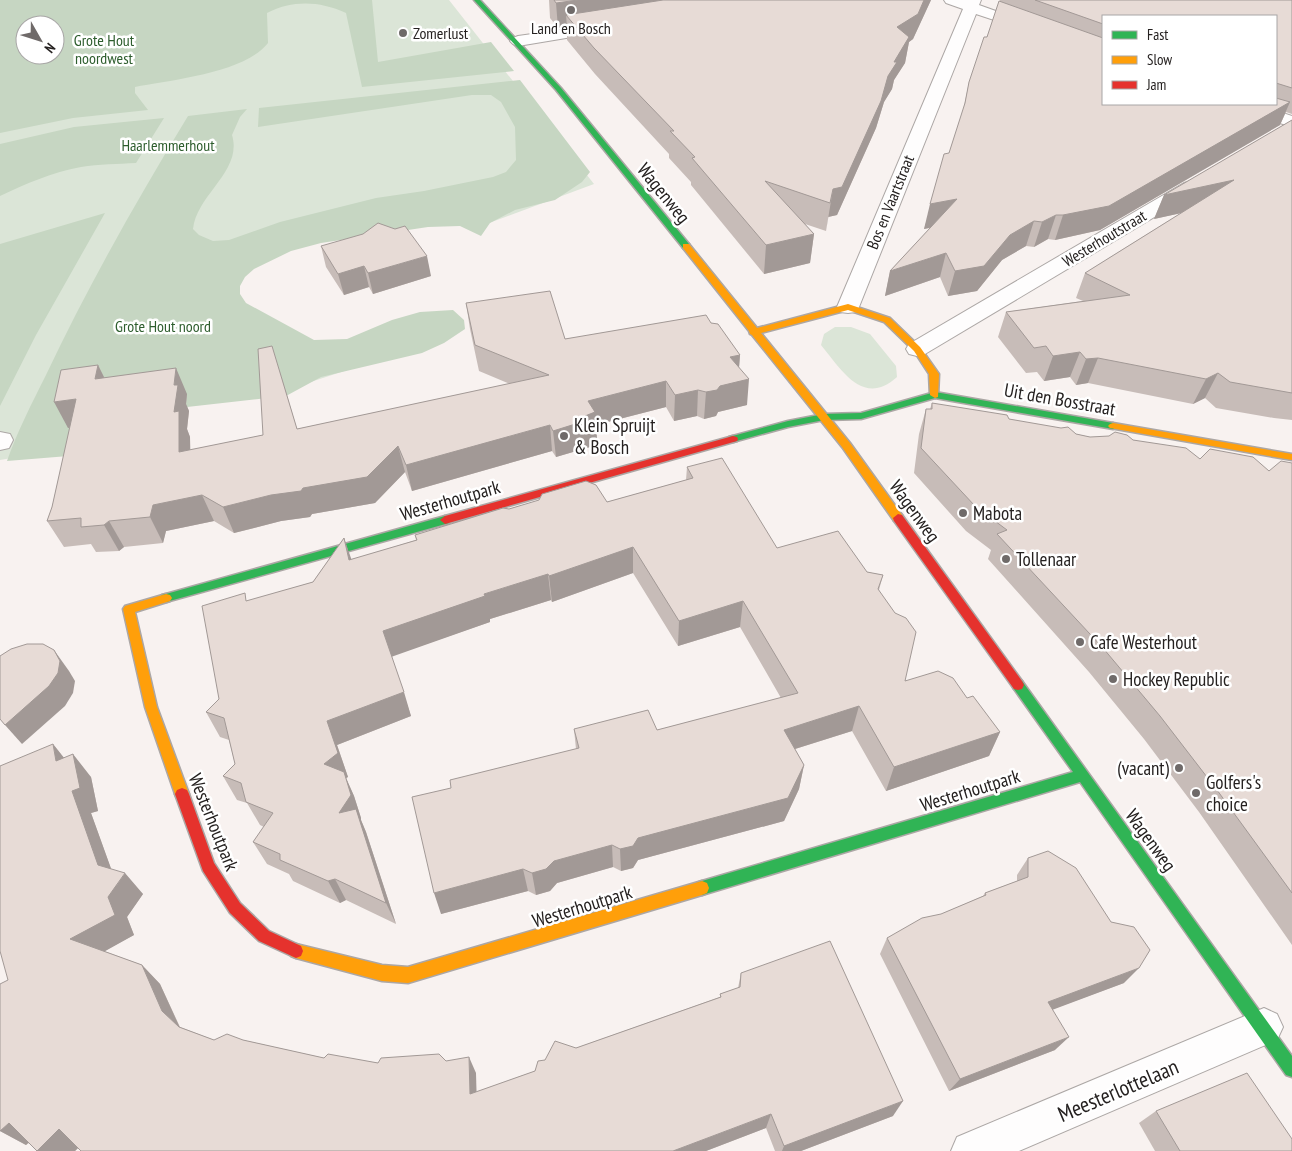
<svg xmlns="http://www.w3.org/2000/svg" width="1292" height="1151" font-family="'PT Sans Narrow',sans-serif">
  <style>
    .green { fill: #dbe5d7; fill-rule: evenodd }
    .forest { fill: #c6d6c2; fill-rule: evenodd }
    .lines { fill: none; stroke-linecap: round; stroke-linejoin: round }
    .street-casing { stroke: #aca7a5; stroke-width: 2 }
    .fast-casing { stroke: #aca7a5; stroke-width: 3 }
    .slow-casing { stroke: #aca7a5; stroke-width: 3 }
    .jam-casing { stroke: #aca7a5; stroke-width: 3 }
    .street { fill: #fefdfd; fill-rule: evenodd }
    .fast { fill: #30b455; fill-rule: evenodd }
    .slow { fill: #ff9f0a; fill-rule: evenodd }
    .jam { fill: #e5322d; fill-rule: evenodd }
    .wall { fill: #c7bcb8; fill-rule: evenodd }
    .shaded-wall { fill: #a29996 }
    .building { fill: #e7dbd6; stroke: #a29996 }
    .poi-dot { fill: #6f6a69; stroke: #fff; stroke-width: 2 }
    .labels { text-anchor: middle; stroke-width: 5; stroke-linejoin: round; paint-order: stroke }
    .far-poi-label { font-size: 16px; fill: #252120; stroke: #fff }
    .far-park-label { font-size: 16px; fill: #2d5d2d; stroke: #fff }
    .far-street-label { font-size: 16px; fill: #252120; stroke: #fff }
    .street-label { font-size: 19px; fill: #252120; stroke: #fff }
    .poi-label { font-size: 19px; fill: #252120; stroke: #fff; text-anchor: start }
    .near-street-label { font-size: 22px; fill: #252120; stroke: #fff }
  </style>
  <rect width="100%" height="100%" fill="#f8f2f0"/>
  <!-- green -->
  <g class="green">
    <path d="M 0,0 L 449,0 L 594,184 L 478,227 L 448,223 L 310,239 L 252,262 L 227,294 L 304,343 L 433,342 L 280,392 L 84,420 L 72,448 L 0,460 ZM 25,25 L 55,25 L 55,55 L 25,55 Z"/>
    <path d="M 835,327 L 851,327 L 870,334 L 896,366 L 897,377 C 863,408 841,369 821,345 L 824,334 Z"/>
  </g>
  <!-- forest -->
  <g class="forest">
    <path d="M 0,0 L 372,0 L 378,62 L 491,42 L 514,71 L 362,87 L 346,13 C 319,1 293,0 267,13 L 268,43 C 245,73 170,80 135,87 L 135,93 L 148,110 L 73,118 L 0,133 ZM 25,25 L 55,25 L 55,55 L 25,55 Z"/>
    <path d="M 520,80 L 590,172 L 582,182 L 555,200 L 515,210 L 490,223 L 481,236 L 460,226 L 428,227 L 321,243 L 291,251 L 254,269 L 245,277 L 240,286 L 240,294 L 246,303 L 314,340 L 347,339 L 392,320 L 420,312 L 453,310 L 464,320 L 465,329 L 444,343 L 422,353 L 321,377 L 286,396 L 107,416 L 93,454 L 7,461 C 17,432 32,403 46,375 C 88,286 137,200 188,116 L 247,109 L 240,117 L 232,135 C 243,171 197,194 193,229 L 199,235 L 213,241 L 229,240 L 280,222 L 376,198 L 424,191 L 493,177 L 506,172 L 516,160 L 515,127 L 501,102 L 491,95 L 472,95 L 258,127 L 259,108 Z"/>
    <path d="M 164,118 L 136,163 C 118,164 99,164 81,167 C 52,172 26,184 0,196 L 0,144 L 74,127 Z"/>
    <polygon points="105,213 36,335 0,406 0,244"/>
  </g>
  <g class="lines">
    <defs>
      <g id="street">
        <polygon points="944,0 981,0 979,5 1035,25 1037,28 1035,31 1030,32 976,14 859,307 856,312 848,313 840,312 837,307 963,9 946,3"/>
        <polygon points="603,24 608,25 610,28 608,31 518,46 513,44 510,41 513,38 518,36"/>
        <polygon points="1232,104 1255,104 1292,116 1292,127 1234,108"/>
        <polygon points="1191,181 1198,183 1200,187 1198,191 925,354 917,356 909,354 906,349 909,344 1184,183"/>
        <polygon points="0,432 10,434 13,440 9,448 0,450"/>
        <polygon points="1264,1008 1277,1014 1283,1027 1277,1040 1019,1151 951,1151 957,1137"/>
      </g>
      <g id="fast">
        <polygon points="474,0 480,0 561,88 689,244 689,248 683,248 556,90"/>
        <polygon points="935,392 1113,423 1118,426 1113,429 935,398 861,419 824,420 788,427 733,442 728,439 729,437 788,421 824,414 861,413"/>
        <polygon points="445,516 450,520 449,523 166,602 162,601 160,598 162,595 166,594"/>
        <polygon points="1018,680 1022,681 1292,1056 1292,1077 1286,1075 1080,782 702,895 697,893 695,888 697,883 702,881 1073,772 1014,689 1012,685 1014,681"/>
      </g>
      <g id="slow">
        <polygon points="683,244 689,244 757,328 848,304 890,318 920,347 939,374 938,397 935,398 930,395 929,374 914,351 884,322 848,310 761,333 850,443 902,515 903,518 902,521 894,521 842,447 752,335 750,334 749,331 683,248"/>
        <polygon points="1113,423 1292,454 1292,460 1110,428 1108,426 1110,424"/>
        <polygon points="166,594 170,595 172,598 170,601 135,612 157,707 189,794 187,798 182,800 177,798 175,794 145,707 123,609 125,606"/>
        <polygon points="702,881 707,883 709,888 707,893 702,895 408,983 382,981 296,958 291,956 289,951 291,946 296,944 382,965 408,967"/>
      </g>
      <g id="jam">
        <polygon points="733,436 737,437 738,439 737,441 445,524 440,520 445,516"/>
        <polygon points="898,514 902,515 1022,681 1024,685 1022,689 1018,690 1014,689 894,521 893,518"/>
        <polygon points="182,788 187,790 189,794 214,863 240,903 269,931 301,946 303,951 301,956 296,958 259,941 230,913 203,871 175,794 177,790"/>
      </g>
    </defs>
    <!-- street casing -->
    <use href="#street" class="street-casing"/>
    <!-- fast casing -->
    <use href="#fast" class="fast-casing"/>
    <!-- slow casing -->
    <use href="#slow" class="slow-casing"/>
    <!-- jam casing -->
    <use href="#jam" class="jam-casing"/>
    <!-- street -->
    <use href="#street" class="street"/>
    <!-- fast -->
    <use href="#fast" class="fast"/>
    <!-- slow -->
    <use href="#slow" class="slow"/>
    <!-- jam -->
    <use href="#jam" class="jam"/>
  </g>
  <!-- wall -->
  <g class="wall">
    <polygon points="549,0 931,0 913,39 909,42 905,63 894,80 892,89 884,102 876,128 837,215 828,217 826,231 805,224 814,234 810,263 764,274 691,185 691,182 669,158 669,154 595,74 567,40 567,27 558,28 550,18"/>
    <path d="M 1000,0 L 1292,0 L 1292,114 L 1286,112 L 1280,125 L 1100,230 L 1055,240 L 1048,239 L 1034,247 L 1026,246 L 1002,260 L 977,291 L 948,296 L 940,277 L 885,296 L 890,271 L 930,228 L 924,229 L 963,111 L 969,82 L 987,37 ZM 1103,16 L 1276,16 L 1276,104 L 1103,104 Z"/>
    <polygon points="1292,120 1292,420 1274,418 1216,408 1205,398 1193,404 1088,383 1076,385 1070,377 1044,381 1037,372 1026,373 998,337 1006,312 1083,301 1076,298 1085,273 1181,213 1154,219 1164,195"/>
    <polygon points="321,246 431,276 373,294 369,287 344,295 326,267"/>
    <polygon points="466,303 565,339 711,323 740,355 739,367 747,405 718,412 716,416 704,419 697,416 674,421 666,407 596,425 597,439 590,441 590,447 556,457 552,451 412,491 405,472 375,503 312,514 310,517 281,521 234,533 214,521 166,531 163,543 124,547 119,551 96,552 91,544 64,547 47,521 52,507 70,428 68,428 98,365 104,378 187,394 186,404 189,411 187,429 190,437 190,450 263,435 280,372 297,429 510,384 479,371 470,329"/>
    <polygon points="932,403 1009,419 1076,434 1090,437 1133,440 1200,459 1269,471 1292,463 1292,945 1199,812 1144,739 1089,672 988,559 991,550 966,531 914,473 919,434 926,409 930,409"/>
    <polygon points="687,467 777,548 867,572 883,575 879,590 905,681 967,698 1000,732 989,756 886,791 852,731 795,749 804,765 799,789 784,821 638,860 633,868 621,871 613,867 557,883 550,891 536,895 528,891 441,914 451,788 576,749 574,729 657,730 781,698 740,627 678,646 633,573 552,602 551,600 490,619 490,622 391,656 411,716 337,745 348,777 346,778 354,796 361,818 361,820 366,832 396,924 346,900 340,903 293,881 289,874 267,864 253,842 264,827 260,825 247,803 237,800 223,776 235,764 229,740 220,737 206,712 219,699 248,601 313,582 344,538 351,560 416,540 415,535 509,509 607,502 686,480"/>
    <polygon points="53,744 64,758 91,777 98,811 91,813 111,869 143,894 127,917 134,935 104,951 142,965 160,984 180,1027 214,1040 243,1040 324,1058 378,1063 446,1061 476,1073 476,1092 535,1071 545,1060 576,1048 720,997 720,994 738,988 741,973 893,1116 801,1151 775,1151 766,1128 706,1151 81,1151 78,1148 75,1151 37,1151 29,1143 26,1145 0,1131 8,980"/>
    <polygon points="1028,858 1124,983 1053,1009 1055,1050 949,1091 880,954 887,938 983,896 985,893 1017,881 1017,875"/>
    <polygon points="1156,1111 1292,1151 1155,1151 1139,1123"/>
  </g>
  <!-- shaded-wall -->
  <g class="shaded-wall">
    <polygon points="578,0 742,0 566,15 567,27 558,28 556,3"/>
    <polygon points="924,0 931,0 913,39 909,42 905,63 894,80 892,89 884,102 876,128 837,215 828,217 826,231 833,189 897,27"/>
    <polygon points="1290,102 1280,125 1100,230 1055,240 1063,215"/>
    <polygon points="1234,180 1223,204 1154,219 1164,195"/>
    <polygon points="957,199 951,223 924,229 930,204"/>
    <polygon points="1056,215 1048,239 1034,247 1042,222"/>
    <polygon points="1034,221 1026,246 1002,260 977,291 948,296 955,271 1010,235"/>
    <polygon points="814,234 810,263 764,274 766,245"/>
    <polygon points="946,253 940,277 885,296 890,271"/>
    <polygon points="427,256 431,276 373,294 368,273"/>
    <polygon points="364,266 369,287 344,295 338,274"/>
    <polygon points="1080,352 1070,377 1044,381 1053,356"/>
    <polygon points="740,355 738,381 749,379 747,405 718,412 716,416 704,419 706,392 730,357"/>
    <polygon points="1098,358 1088,383 1076,385 1086,359"/>
    <polygon points="98,365 111,391 95,379"/>
    <polygon points="176,368 187,394 186,404 189,411 187,429 190,437 191,478 179,452 174,412 174,385"/>
    <polygon points="1218,373 1205,398 1193,404 1206,379"/>
    <polygon points="666,381 666,407 596,425 597,439 590,441 590,447 556,457 553,431 585,416 588,401"/>
    <polygon points="698,390 697,416 674,421 675,395"/>
    <polygon points="76,399 90,425 68,428 54,402"/>
    <polygon points="550,425 552,451 412,491 406,465"/>
    <polygon points="398,446 405,472 375,503 312,514 310,517 281,521 234,533 223,507 271,495 303,488"/>
    <polygon points="202,495 214,521 166,531 163,543 150,517 153,505"/>
    <polygon points="109,521 124,547 119,551 104,525"/>
    <polygon points="344,538 353,564 349,560"/>
    <polygon points="633,547 633,573 552,602 549,576"/>
    <polygon points="548,574 551,600 490,619 490,622 391,657 383,631 484,594"/>
    <polygon points="743,601 740,627 678,646 679,621"/>
    <polygon points="54,650 69,671 75,681 73,693 65,706 22,744 5,725"/>
    <polygon points="404,692 411,716 337,745 348,777 346,778 354,796 361,818 361,820 366,832 396,924 386,903 339,813 324,764 327,721"/>
    <polygon points="859,706 852,731 779,754 784,730"/>
    <polygon points="1000,732 989,756 886,791 894,767"/>
    <polygon points="53,744 72,768 56,761"/>
    <polygon points="73,754 91,777 98,811 91,813 117,885 125,873 143,894 127,917 134,935 91,959 70,939"/>
    <polygon points="804,765 799,789 784,821 638,860 633,868 621,871 620,849 638,838"/>
    <polygon points="612,845 613,867 557,883 550,891 536,895 532,873 554,861"/>
    <polygon points="523,869 528,891 441,914 434,893"/>
    <polygon points="335,879 346,900 340,903 328,881"/>
    <polygon points="142,965 160,984 180,1028 162,1011"/>
    <polygon points="1139,968 1124,983 1036,1016 1048,1002"/>
    <polygon points="1069,1037 1055,1050 949,1091 960,1079"/>
    <polygon points="469,1057 476,1073 477,1109 470,1094"/>
    <polygon points="903,1101 893,1116 801,1151 782,1151 784,1146"/>
    <polygon points="771,1114 766,1128 706,1151 673,1151"/>
    <polygon points="9,1123 34,1137 26,1145 0,1131"/>
    <polygon points="59,1129 83,1143 75,1151 37,1151"/>
  </g>
  <!-- building -->
  <g class="building">
    <polygon points="554,0 578,0 556,3"/>
    <polygon points="663,0 924,0 918,14 897,27 909,37 894,62 897,62 888,76 881,101 842,187 833,189 830,203 765,181 814,234 766,245 692,158 695,157 670,131 674,131 594,48 566,15"/>
    <polygon points="1035,0 1292,0 1292,88 1276,83 1276,16 1103,16 1103,24"/>
    <polygon points="999,1 1103,38 1103,104 1276,104 1276,98 1290,102 1109,206 1063,215 1056,215 1042,222 1034,221 1010,235 984,266 955,271 946,253 890,271 957,199 930,204 944,154 949,153 965,103 969,82 984,37 987,37"/>
    <polygon points="1292,120 1292,393 1230,382 1218,373 1206,379 1098,358 1086,359 1080,352 1053,356 1046,346 1034,348 1006,312 1130,295 1085,273 1234,180 1164,195"/>
    <polygon points="378,223 395,229 405,226 427,256 368,273 364,266 338,274 321,246 363,234"/>
    <polygon points="550,291 565,339 706,315 711,323 718,324 740,355 730,357 749,379 720,386 717,390 706,392 698,390 675,395 666,381 588,401 595,412 585,416 588,420 553,431 550,425 406,465 398,446 367,477 303,488 301,491 271,495 223,507 202,495 153,505 150,517 109,521 104,525 81,527 81,518 47,521 52,507 76,399 54,402 61,370 98,365 95,379 176,368 174,385 178,385 174,412 179,411 179,452 263,435 258,349 272,346 297,429 549,375 475,345 466,303"/>
    <polygon points="932,403 1007,415 1009,419 1061,428 1068,427 1076,434 1090,437 1109,436 1115,432 1127,435 1133,440 1186,448 1200,459 1210,449 1253,457 1269,471 1281,461 1292,463 1292,893 1217,790 1160,716 1103,648 997,534 1007,530 975,506 921,448 926,409 932,409"/>
    <polygon points="722,458 777,548 838,531 867,572 883,575 878,589 895,613 906,618 916,632 905,681 938,671 953,678 967,698 973,696 1000,732 894,767 859,706 784,730 804,765 788,798 638,838 633,846 620,849 612,845 554,861 546,869 532,873 523,869 434,893 412,797 451,788 450,780 579,748 574,729 648,710 657,730 798,693 743,601 679,621 633,547 549,576 548,574 484,594 485,596 383,631 404,692 327,721 338,753 324,764 344,772 351,795 339,813 356,809 386,903 335,879 328,881 280,860 280,854 253,842 273,813 246,802 241,783 223,776 235,764 224,718 206,712 219,699 202,606 245,593 246,601 313,582 344,538 349,560 417,540 415,535 503,508 509,509 539,500 542,494 586,481 596,485 607,502 693,478 687,467"/>
    <polygon points="27,644 43,644 54,650 60,661 58,673 49,686 5,725 0,719 0,656 11,649"/>
    <polygon points="53,744 56,761 73,754 80,788 72,791 98,865 125,873 108,897 115,915 70,939 142,965 162,1011 179,1027 214,1040 227,1034 243,1040 324,1058 328,1054 378,1063 381,1058 439,1054 446,1061 469,1057 470,1094 535,1071 538,1061 545,1060 555,1041 576,1048 721,997 720,994 740,987 741,973 830,941 903,1101 784,1146 771,1114 673,1151 81,1151 59,1129 37,1151 9,1123 0,1131 0,984 8,980 0,951 0,766"/>
    <polygon points="1048,851 1076,868 1111,922 1134,927 1150,950 1139,968 1048,1002 1069,1037 960,1079 887,938 922,918 941,914 986,895 985,893 1028,877 1028,858"/>
    <polygon points="1247,1073 1292,1139 1292,1151 1180,1151 1156,1111"/>
  </g>
  <!-- markers -->
  <g class="poi-dot">
    <circle cx="571" cy="10" r="5"/>
    <circle cx="403" cy="33" r="5"/>
    <circle cx="564" cy="436" r="5"/>
    <circle cx="963" cy="513" r="5"/>
    <circle cx="1006" cy="559" r="5"/>
    <circle cx="1080" cy="642" r="5"/>
    <circle cx="1113" cy="679" r="5"/>
    <circle cx="1179" cy="768" r="5"/>
    <circle cx="1196" cy="793" r="5"/>
  </g>
  <g class="labels">
    <!-- far-poi labels -->
    <g class="far-poi-label">
      <text x="571" y="34">Land en Bosch</text>
      <text x="413" y="39" text-anchor="start">Zomerlust</text>
    </g>
    <!-- far-park labels -->
    <g class="far-park-label">
      <text x="104" y="46">Grote Hout<tspan x="104" dy="18">noordwest</tspan></text>
      <text x="168" y="151">Haarlemmerhout</text>
      <text x="163" y="332">Grote Hout noord</text>
    </g>
    <!-- far-street labels -->
    <g class="far-street-label">
      <text transform="translate(890 202) rotate(-68)" y="6">Bos en Vaartstraat</text>
      <text transform="translate(1104 238) rotate(-31)" y="6">Westerhoutstraat</text>
    </g>
    <!-- street labels -->
    <g class="street-label">
      <text transform="translate(664 193) rotate(51)" y="7">Wagenweg</text>
      <text transform="translate(1060 399) rotate(10)" y="7">Uit den Bosstraat</text>
      <text transform="translate(450 500) rotate(-16)" y="7">Westerhoutpark</text>
      <text transform="translate(915 511) rotate(54)" y="7">Wagenweg</text>
      <text transform="translate(970 790) rotate(-17)" y="7">Westerhoutpark</text>
      <text transform="translate(214 822) rotate(68)" y="7">Westerhoutpark</text>
      <text transform="translate(1151 840) rotate(54)" y="7">Wagenweg</text>
      <text transform="translate(582 906) rotate(-17)" y="7">Westerhoutpark</text>
    </g>
    <!-- poi labels -->
    <g class="poi-label">
      <text x="574" y="432">Klein Spruijt<tspan x="574" dy="22">&amp; Bosch</tspan></text>
      <text x="973" y="520">Mabota</text>
      <text x="1016" y="566">Tollenaar</text>
      <text x="1090" y="649">Cafe Westerhout</text>
      <text x="1123" y="686">Hockey Republic</text>
      <text x="1169" y="775" text-anchor="end">(vacant)</text>
      <text x="1206" y="789">Golfers's<tspan x="1206" dy="22">choice</tspan></text>
    </g>
    <!-- near-street labels -->
    <g class="near-street-label">
      <text transform="translate(1118 1090) rotate(-23)" y="8">Meesterlottelaan</text>
    </g>
  </g>
  <!-- legend -->
  <rect x="1102" y="15" width="175" height="90" fill="#ffffff" stroke="#a8a6a6"/>
  <rect x="1112" y="31" width="25" height="8" fill="#30b455" stroke="#a8a6a6"/>
  <text x="1147" y="40" font-size="15" fill="#252120">Fast</text>
  <rect x="1112" y="56" width="25" height="8" fill="#ff9f0a" stroke="#a8a6a6"/>
  <text x="1147" y="65" font-size="15" fill="#252120">Slow</text>
  <rect x="1112" y="81" width="25" height="8" fill="#e5322d" stroke="#a8a6a6"/>
  <text x="1147" y="90" font-size="15" fill="#252120">Jam</text>
  <!-- north arrow -->
  <g transform="translate(40 40) rotate(129)"><circle r="24" fill="#ffffff" stroke="#a8a6a6"/>
  <path d="M0-4L9 19L0 12L-9 19Z" fill="#6f6a69"/>
  <text y="-8" font-size="14" font-weight="bold" text-anchor="middle" fill="#252120">N</text>
  </g>
</svg>
